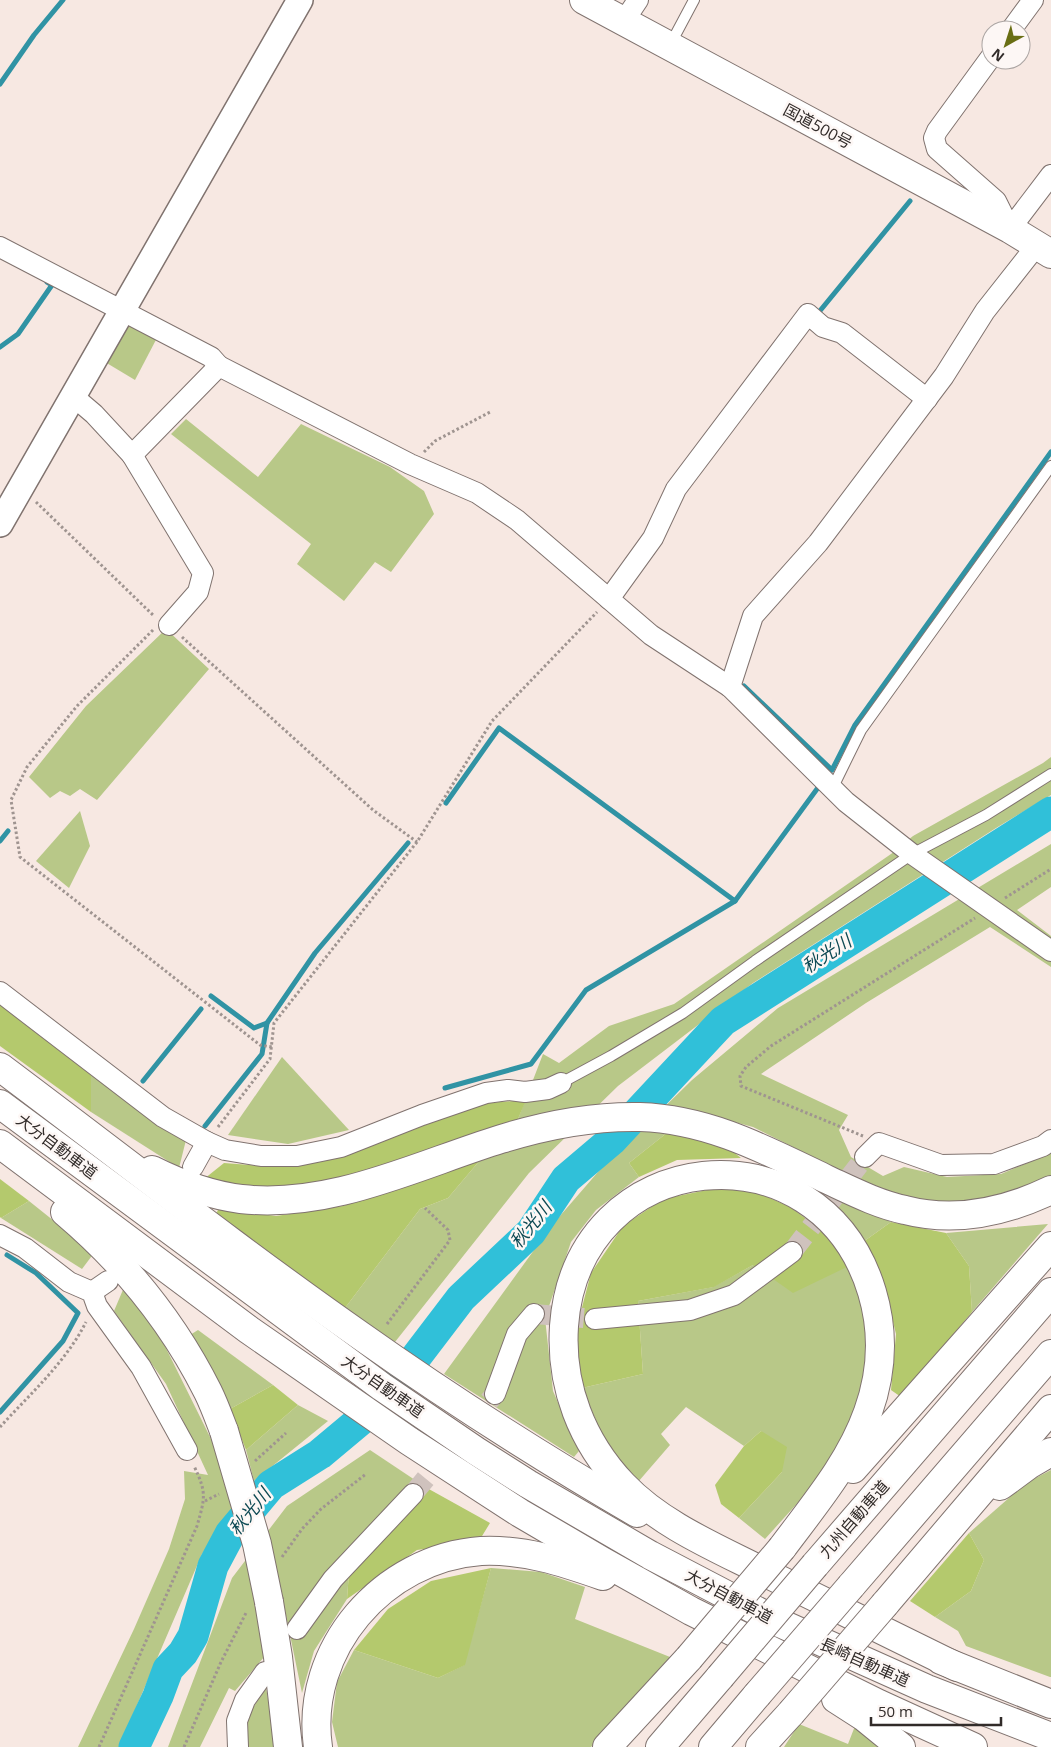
<svg xmlns="http://www.w3.org/2000/svg" width="1051" height="1747" font-family="'Open Sans','Noto Sans JP',sans-serif">
  <style>
    .green { fill: #b8c888 }
    .forest { fill: #b4c96d }
    .lines { fill: none; stroke-linecap: round; stroke-linejoin: round }
    .stream { stroke: #3093a4; stroke-width: 5 }
    .river { stroke: #30c0d9; stroke-width: 31 }
    .minor-tunnel { stroke: #cfc2bd; stroke-width: 20; stroke-dasharray: 20 10; stroke-linecap: butt }
    .service-casing { stroke: #80736f; stroke-width: 12 }
    .minor-casing { stroke: #80736f; stroke-width: 22 }
    .tertiary-casing { stroke: #80736f; stroke-width: 28 }
    .trunk-casing { stroke: #80736f; stroke-width: 30 }
    .motorway-casing { stroke: #80736f; stroke-width: 30 }
    .path { stroke: #9f9490; stroke-width: 3; stroke-dasharray: 2.5 2.5; stroke-linecap: butt }
    .service { stroke: #fff; stroke-width: 10 }
    .minor { stroke: #fff; stroke-width: 20 }
    .tertiary { stroke: #fff; stroke-width: 25 }
    .trunk { stroke: #fff; stroke-width: 28 }
    .motorway { stroke: #fff; stroke-width: 28 }
    .motorway-bridge-casing { stroke: #80736f; stroke-width: 30; stroke-linecap: butt }
    .motorway-bridge { stroke: #fff; stroke-width: 28 }
    .labels { text-anchor: middle; stroke-width: 5; stroke-linejoin: round; paint-order: stroke }
    .street-label { font-size: 16px; fill: #312b29; stroke: #fdf7f5 }
    .water-label { font-size: 18px; font-style: italic; fill: #0e4a54; stroke: #fdf7f5 }
  </style>
  <rect width="100%" height="100%" fill="#f7e8e2"/>
  <!-- green -->
  <g class="green">
    <polygon points="137,324 158,336 135,380 105,362 126,326"/>
    <polygon points="186,419 258,477 301,424 390,467 424,491 434,514 391,572 375,562 344,601 297,564 311,544 171,434"/>
    <polygon points="166,629 209,669 97,800 80,789 70,796 60,791 50,798 29,777 86,706"/>
    <polygon points="1051,757 1051,795 996,828 753,983 618,1086 529,1173 395,1342 345,1308 420,1209 448,1198 481,1159 501,1151 518,1119 543,1054 559,1063 609,1026 674,1004 891,854 913,836 1043,763"/>
    <polygon points="80,811 90,846 69,888 36,861"/>
    <polygon points="1051,844 1051,887 1017,910 1051,936 1051,967 990,927 866,1003 761,1074 848,1115 839,1130 851,1157 883,1176 904,1167 947,1177 1001,1174 1051,1153 1051,1177 996,1201 941,1204 879,1193 837,1169 753,1127 705,1114 668,1132 629,1163 639,1177 596,1210 571,1242 545,1318 553,1391 579,1451 574,1457 444,1374 553,1224 598,1172 692,1080 778,1008"/>
    <polygon points="282,1057 349,1130 288,1144 228,1135"/>
    <polygon points="91,1075 186,1140 179,1168 91,1112"/>
    <polygon points="816,1187 891,1222 863,1242"/>
    <polygon points="29,1201 94,1253 82,1269 1,1218"/>
    <polygon points="1048,1224 972,1312 969,1266 946,1233"/>
    <polygon points="753,1265 849,1266 864,1312 867,1365 850,1423 821,1477 765,1539 739,1518 782,1472 761,1431 744,1446 686,1407 661,1434 670,1445 638,1482 608,1448 582,1388 643,1374 638,1301 713,1287"/>
    <polygon points="125,1285 158,1332 212,1441 234,1507 202,1554 119,1747 78,1747 134,1629 169,1549 185,1499 184,1471 208,1475 166,1384 114,1311"/>
    <polygon points="198,1330 273,1385 230,1409 190,1335"/>
    <polygon points="298,1405 328,1421 254,1481 246,1450"/>
    <polygon points="370,1450 427,1488 349,1572 347,1599 314,1651 302,1693 279,1582 259,1609 265,1656 235,1691 229,1688 200,1747 168,1747 232,1578 287,1506"/>
    <polygon points="1051,1470 1051,1677 1050,1677 966,1646 958,1631 935,1617 971,1591 984,1560 969,1533 1026,1483"/>
    <polygon points="491,1568 541,1572 585,1587 575,1619 670,1657 591,1747 338,1747 332,1722 337,1682 354,1650 438,1678 464,1665"/>
    <polygon points="266,1687 276,1747 248,1747 246,1719"/>
    <polygon points="799,1724 848,1744 855,1726 881,1747 784,1747"/>
  </g>
  <!-- forest -->
  <g class="forest">
    <polygon points="0,1005 91,1075 91,1112 0,1046"/>
    <polygon points="526,1100 518,1119 338,1182 274,1191 204,1179 224,1163 263,1166 321,1162 487,1103"/>
    <polygon points="668,1132 718,1140 741,1158 677,1160 639,1177 629,1163"/>
    <polygon points="481,1159 448,1198 420,1209 345,1308 215,1216 219,1208 276,1216 343,1206"/>
    <polygon points="0,1179 29,1201 1,1218 0,1217"/>
    <polygon points="707,1190 752,1190 790,1207 823,1231 849,1266 793,1293 753,1265 714,1287 638,1301 643,1374 582,1388 575,1334 591,1273 623,1226 663,1199"/>
    <polygon points="891,1222 946,1233 969,1266 972,1312 901,1397 891,1390 896,1334 883,1281 863,1242"/>
    <polygon points="273,1385 298,1405 246,1450 230,1409"/>
    <polygon points="761,1431 787,1447 782,1472 739,1518 721,1504 715,1485 744,1446"/>
    <polygon points="427,1488 490,1523 479,1541 417,1550 347,1599 349,1572"/>
    <polygon points="969,1533 984,1560 971,1591 935,1617 910,1601"/>
    <polygon points="491,1568 465,1665 438,1678 354,1650 388,1609 431,1581"/>
  </g>
  <g class="lines">
    <!-- stream -->
    <g class="stream">
      <polyline points="0,84 34,35 63,0"/>
      <polyline points="819,312 910,201"/>
      <polyline points="0,347 18,334 52,285 47,282"/>
      <polyline points="744,686 832,770 855,725 1051,452"/>
      <polyline points="446,803 499,728 735,901 817,789"/>
      <polyline points="0,841 8,831"/>
      <polyline points="211,996 254,1028 267,1023"/>
      <polyline points="143,1081 201,1009"/>
      <polyline points="445,1088 531,1064 586,990 735,901"/>
      <polyline points="205,1126 262,1054 267,1023 315,953 408,843"/>
      <polyline points="0,1412 63,1341 78,1313 36,1273 7,1255"/>
    </g>
    <!-- river -->
    <polyline class="river" points="134,1747 158,1696 168,1669 183,1653 193,1636 213,1566 230,1534 271,1485 320,1454 381,1403 461,1298 531,1232 566,1179 612,1140 723,1021 1051,812"/>
    <!-- minor-tunnel -->
    <g class="minor-tunnel">
      <polyline points="792,1252 865,1157"/>
      <polyline points="534,1314 595,1319"/>
      <polyline points="413,1494 495,1394"/>
    </g>
    <defs>
      <g id="service">
        <polyline points="670,45 694,0"/>
        <polyline points="833,787 861,730 1051,466"/>
        <polyline points="561,1083 611,1056 683,1013 755,961 912,854 986,815 1051,774"/>
      </g>
      <g id="minor">
        <polyline points="624,21 638,0"/>
        <polyline points="1011,30 1033,0"/>
        <polyline points="991,57 937,131 934,138 937,149 996,201 1010,229 1051,175"/>
        <polyline points="0,247 211,357 219,366"/>
        <polyline points="74,397 94,414 132,455 219,366 410,464 477,493 517,520 651,635 730,687 846,802 912,854 1051,951"/>
        <polyline points="132,455 203,573 198,592 169,625"/>
        <polyline points="609,599 653,538 676,489 808,314 823,327 842,333 927,399"/>
        <polyline points="730,687 753,616 818,543 944,376 985,311 1037,245"/>
        <polyline points="0,992 163,1117 207,1142 225,1150 261,1156 297,1156 341,1147 422,1115 486,1093 508,1090 525,1092 548,1089 561,1083"/>
        <polyline points="865,1157 879,1143 941,1165 994,1164 1043,1146 1051,1140"/>
        <polyline points="193,1167 207,1142"/>
        <polyline points="0,1235 25,1248 69,1282 92,1292 97,1306 141,1367 187,1450"/>
        <polyline points="92,1292 108,1281"/>
        <polyline points="595,1319 690,1310 734,1295 792,1252"/>
        <polyline points="495,1394 517,1334 534,1314"/>
        <polyline points="297,1629 333,1579 413,1494"/>
        <polyline points="238,1747 237,1721 245,1700 265,1672"/>
      </g>
      <polyline id="tertiary" points="0,524 300,0"/>
      <polyline id="trunk" points="584,0 1010,229 1051,254"/>
      <g id="motorway">
        <path d="M 0,1067 C 120,1157 238,1250 361,1336 C 450,1399 543,1458 637,1513"/>
        <polyline points="0,1104 382,1387 476,1451 528,1484 650,1555 782,1624 927,1689 1051,1737"/>
        <polyline points="0,1144 249,1330 409,1441 520,1513 602,1561 691,1611 879,1704 973,1747"/>
        <path d="M 152,1170 C 180,1184 210,1195 241,1199 C 332,1209 417,1165 501,1139 C 546,1125 593,1116 640,1117 C 708,1119 766,1150 826,1179 C 852,1191 877,1204 905,1210 C 955,1223 1005,1212 1051,1190"/>
        <path d="M 65,1212 C 124,1262 173,1322 208,1392 C 214,1404 219,1418 224,1431"/>
        <polyline points="853,1469 1051,1246"/>
        <polyline points="1000,1486 1030,1464 1051,1452"/>
        <path d="M 782,1548 C 814,1505 850,1463 868,1412 C 882,1373 884,1332 872,1292 C 820,1119 577,1144 564,1326 C 560,1386 582,1442 623,1485 C 661,1525 717,1548 766,1573 C 830,1604 893,1636 957,1667"/>
        <polyline points="815,1565 1051,1292"/>
        <polyline points="851,1586 1051,1354"/>
        <polyline points="269,1602 278,1657 288,1747"/>
        <polyline points="885,1604 1051,1409"/>
        <polyline points="941,1660 1051,1704"/>
        <polyline points="836,1699 864,1717 901,1747"/>
        <path d="M 318,1747 C 304,1649 383,1558 481,1551 C 524,1549 563,1562 603,1576"/>
        <polyline points="607,1747 689,1658"/>
        <polyline points="660,1747 720,1677"/>
        <polyline points="713,1747 757,1695"/>
        <polyline points="760,1747 791,1713"/>
      </g>
    </defs>
    <!-- service casing -->
    <use href="#service" class="service-casing"/>
    <!-- minor casing -->
    <use href="#minor" class="minor-casing"/>
    <!-- tertiary casing -->
    <use href="#tertiary" class="tertiary-casing"/>
    <!-- trunk casing -->
    <use href="#trunk" class="trunk-casing"/>
    <!-- motorway casing -->
    <use href="#motorway" class="motorway-casing"/>
    <!-- path -->
    <g class="path">
      <polyline points="424,452 435,441 492,411"/>
      <polyline points="36,502 154,616"/>
      <polyline points="153,630 77,706 27,767 11,800 20,857 260,1045 272,1047"/>
      <polyline points="182,637 373,810 417,842"/>
      <polyline points="1005,898 1051,869"/>
      <polyline points="218,1127 270,1059 274,1023 417,842 492,721 597,612"/>
      <polyline points="863,1136 741,1086 740,1076 746,1067 771,1046 975,918"/>
      <polyline points="387,1324 450,1240 448,1230 425,1208"/>
      <path d="M 0,1427 C 30,1394 66,1362 86,1322"/>
      <polyline points="255,1461 286,1433"/>
      <polyline points="205,1501 219,1494"/>
      <polyline points="282,1557 302,1529 321,1509 366,1474"/>
      <path d="M 99,1747 L 197,1526 C 205,1498 207,1493 194,1466"/>
      <polyline points="184,1747 221,1662 247,1611"/>
    </g>
    <!-- service -->
    <use href="#service" class="service"/>
    <!-- minor -->
    <use href="#minor" class="minor"/>
    <!-- tertiary -->
    <use href="#tertiary" class="tertiary"/>
    <!-- trunk -->
    <use href="#trunk" class="trunk"/>
    <!-- motorway -->
    <use href="#motorway" class="motorway"/>
    <defs>
      <g id="motorway-bridge">
        <polyline points="224,1431 257,1544 269,1602"/>
        <polyline points="689,1658 782,1548"/>
        <polyline points="720,1677 815,1565"/>
        <polyline points="757,1695 851,1586"/>
        <polyline points="791,1713 885,1604"/>
      </g>
    </defs>
    <!-- motorway-bridge casing -->
    <use href="#motorway-bridge" class="motorway-bridge-casing"/>
    <!-- motorway-bridge -->
    <use href="#motorway-bridge" class="motorway-bridge"/>
  </g>
  <g class="labels">
    <!-- street labels -->
    <g class="street-label">
      <text transform="translate(818 126) rotate(28)" y="6">国道500号</text>
      <text transform="translate(57 1146) rotate(37)" y="6">大分自動車道</text>
      <text transform="translate(383 1386) rotate(35)" y="6">大分自動車道</text>
      <text transform="translate(854 1519) rotate(-49)" y="6">九州自動車道</text>
      <text transform="translate(729 1596) rotate(28)" y="6">大分自動車道</text>
      <text transform="translate(865 1662) rotate(24)" y="6">長崎自動車道</text>
    </g>
    <!-- water labels -->
    <g class="water-label">
      <text transform="translate(827 954) rotate(-33)" y="6">秋光川</text>
      <text transform="translate(531 1225) rotate(-51)" y="6">秋光川</text>
      <text transform="translate(250 1512) rotate(-51)" y="6">秋光川</text>
    </g>
  </g>
  <!-- north arrow -->
  <g transform="translate(1006 45) rotate(219)"><circle r="24" fill="#fdf7f5" stroke="#aba5a3"/>
  <path d="M0-4L9 19L0 12L-9 19Z" fill="#696e13"/>
  <text y="-8" font-size="14" font-weight="bold" text-anchor="middle" fill="#312b29">N</text>
  </g>
  <!-- scale -->
  <path d="M871 1717v8h130v-8" fill="none" stroke="#312b29" stroke-width="2.5"/>
  <text x="878" y="1717" font-size="15" fill="#312b29" stroke="#fdf7f5" stroke-width="4" paint-order="stroke">50 m</text>
</svg>
